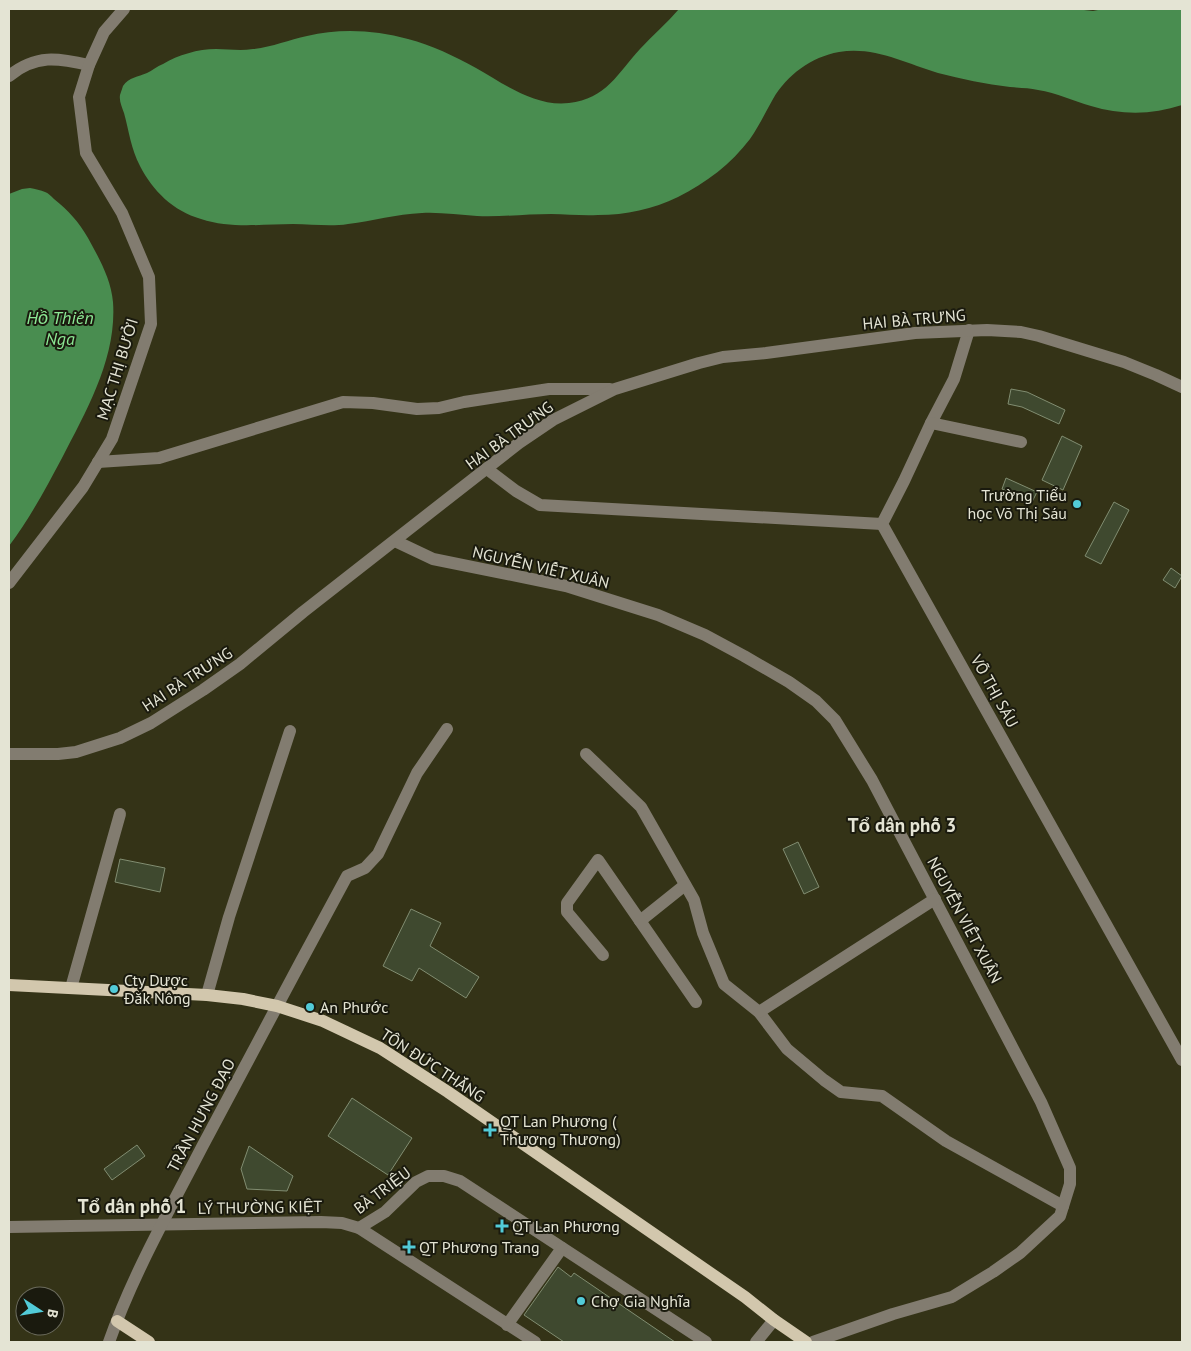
<svg xmlns="http://www.w3.org/2000/svg" width="1191" height="1351" font-family="'PT Sans',sans-serif">
  <style>
    .water { fill: #498d50 }
    .building { fill: #3f492f; stroke: #818d71 }
    .lines { fill: none; stroke-linecap: round; stroke-linejoin: round }
    .minor { stroke: #827c70; stroke-width: 12 }
    .major { stroke: #d2c7ad; stroke-width: 12 }
    .poi-dot { fill: #52cbd8; stroke: #1a1a0e; stroke-width: 2 }
    .labels { text-anchor: middle; stroke-width: 4; stroke-linejoin: round; paint-order: stroke }
    .street-label { font-size: 16px; fill: #e4e4d4; stroke: #1a1a0e }
    .poi-label { font-size: 16px; fill: #e4e4d4; stroke: #1a1a0e; text-anchor: start }
    .water-label { font-size: 18px; font-style: italic; fill: #8ce894; stroke: #1a1a0e }
    .quarter-label { font-size: 19px; font-weight: bold; fill: #e4e4d4; stroke: #1a1a0e }
  </style>
  <rect width="100%" height="100%" fill="#343317"/>
  <!-- water -->
  <g class="water">
    <path d="M 679,9 L 1075,9 L 1093,11 L 1103,9 L 1182,9 L 1182,105 C 1152,115 1121,115 1091,106 C 1073,101 1057,93 1038,90 C 1029,88 1020,88 1010,87 C 986,84 961,79 938,73 C 905,63 874,46 839,52 C 811,57 787,75 773,99 C 765,113 759,126 750,139 C 731,164 706,183 678,197 C 653,209 626,215 598,215 C 582,216 567,214 551,214 C 527,214 502,217 477,216 C 459,215 440,212 422,213 C 396,214 373,221 348,224 C 330,227 312,224 293,224 C 262,224 231,229 201,219 C 173,211 153,191 140,166 C 131,149 129,131 124,113 C 122,107 119,101 120,95 C 121,92 122,89 123,86 C 129,77 138,77 147,73 C 152,71 157,66 163,64 C 178,55 198,49 216,49 C 228,49 240,51 253,49 C 272,47 289,40 307,36 C 340,28 375,30 408,39 C 432,45 454,56 476,68 C 504,84 535,107 569,103 C 606,99 618,73 640,49 C 653,35 667,23 679,9 Z"/>
    <path d="M 30,188 C 35,189 41,190 45,192 C 48,193 51,196 54,199 C 68,210 79,222 88,238 C 99,258 111,279 113,302 C 117,357 87,410 62,458 C 46,488 30,518 9,546 L 9,194 L 22,189 Z"/>
  </g>
  <!-- building -->
  <g class="building">
    <polygon points="1011,389 1027,392 1065,410 1059,424 1022,407 1008,404"/>
    <polygon points="1062,436 1082,446 1063,490 1042,480"/>
    <polygon points="1006,478 1037,492 1032,502 1002,489"/>
    <polygon points="1114,502 1129,510 1101,564 1085,556"/>
    <polygon points="1171,568 1182,576 1175,588 1163,580"/>
    <polygon points="798,842 819,887 804,894 783,849"/>
    <polygon points="120,859 165,868 160,892 115,882"/>
    <polygon points="411,909 441,923 430,946 479,977 466,998 419,968 412,981 383,966"/>
    <polygon points="352,1098 412,1138 388,1175 328,1136"/>
    <polygon points="137,1145 145,1156 112,1180 104,1169"/>
    <polygon points="249,1146 293,1176 287,1191 247,1189 241,1169"/>
    <polygon points="558,1267 571,1277 574,1273 675,1342 564,1342 524,1315"/>
  </g>
  <g class="lines">
    <!-- minor -->
    <g class="minor">
      <path d="M 9,76 C 36,54 58,58 89,65"/>
      <polyline points="969,330 954,379 931,423 904,481 882,524 1182,1060"/>
      <polyline points="931,423 1021,442"/>
      <polyline points="98,462 159,458 343,402 373,403 417,409 439,408 464,402 549,389 610,389"/>
      <polyline points="487,469 516,491 540,505 882,524"/>
      <polyline points="395,541 433,559 566,586 658,615 705,635 744,656 789,682 816,701 835,720 872,780 1041,1102 1070,1168 1070,1184 1060,1216 1020,1253 993,1272 952,1297 893,1314 813,1342"/>
      <polyline points="9,583 83,487 112,439 151,324 149,277 122,213 86,153 79,97 89,65 104,32 124,9"/>
      <polyline points="9,754 58,754 76,752 120,738 151,723 203,690 240,664 303,612 519,443 553,420 615,389 699,363 723,357 766,353 915,333 987,330 1021,332 1039,336 1124,362 1156,375 1182,387"/>
      <polyline points="586,754 641,807 694,900 703,933 724,984 759,1012 787,1049 824,1080 841,1092 882,1096 946,1141 1063,1206"/>
      <polyline points="640,921 685,885"/>
      <polyline points="603,955 567,912 567,903 598,860 696,1002"/>
      <polyline points="71,988 120,814"/>
      <polyline points="207,995 229,917 290,731"/>
      <polyline points="759,1012 935,899"/>
      <polyline points="9,1227 321,1222 342,1223 359,1228 535,1342"/>
      <polyline points="359,1228 385,1212 416,1182 428,1176 444,1176 460,1181 706,1342"/>
      <polyline points="507,1325 562,1248"/>
      <path d="M 109,1342 C 133,1274 169,1211 202,1147 C 250,1057 298,966 347,876 L 365,868 L 378,854 L 417,773 L 447,729"/>
      <polyline points="756,1342 774,1320"/>
    </g>
    <!-- major -->
    <g class="major">
      <polyline points="9,985 207,995 243,999 277,1006 323,1021 380,1048 448,1092 745,1297 774,1320 806,1342"/>
      <polyline points="117,1321 149,1342"/>
    </g>
  </g>
  <!-- markers -->
  <g class="poi-dot">
    <circle cx="1077" cy="504" r="5"/>
    <circle cx="114" cy="989" r="5"/>
    <circle cx="310" cy="1007" r="5"/>
    <path d="M487.5 1122.5h5v5h5v5h-5v5h-5v-5h-5v-5h5z"/>
    <path d="M499.5 1218.5h5v5h5v5h-5v5h-5v-5h-5v-5h5z"/>
    <path d="M406.5 1239.5h5v5h5v5h-5v5h-5v-5h-5v-5h5z"/>
    <circle cx="581" cy="1301" r="5"/>
  </g>
  <g class="labels">
    <!-- street labels -->
    <g class="street-label">
      <text transform="translate(914 319) rotate(-5)" y="6">HAI BÀ TRƯNG</text>
      <text transform="translate(117 369) rotate(-73)" y="6">MẠC THỊ BƯỞI</text>
      <text transform="translate(509 435) rotate(-36)" y="6">HAI BÀ TRƯNG</text>
      <text transform="translate(541 567) rotate(13)" y="6">NGUYỄN VIẾT XUÂN</text>
      <text transform="translate(187 679) rotate(-33)" y="6">HAI BÀ TRƯNG</text>
      <text transform="translate(995 691) rotate(61)" y="6">VÕ THỊ SÁU</text>
      <text transform="translate(965 920) rotate(62)" y="6">NGUYỄN VIẾT XUÂN</text>
      <text transform="translate(433 1065) rotate(33)" y="6">TÔN ĐỨC THẮNG</text>
      <text transform="translate(201 1115) rotate(-62)" y="6">TRẦN HƯNG ĐẠO</text>
      <text transform="translate(382 1190) rotate(-37)" y="6">BÀ TRIỆU</text>
      <text transform="translate(260 1207) rotate(-1)" y="6">LÝ THƯỜNG KIỆT</text>
    </g>
    <!-- poi labels -->
    <g class="poi-label">
      <text x="1067" y="501" text-anchor="end">Trường Tiểu<tspan x="1067" dy="18">học Võ Thị Sáu</tspan></text>
      <text x="124" y="986">Cty Dược<tspan x="124" dy="18">Đăk Nông</tspan></text>
      <text x="320" y="1013">An Phước</text>
      <text x="500" y="1127">QT Lan Phương (<tspan x="500" dy="18">Thương Thương)</tspan></text>
      <text x="512" y="1232">QT Lan Phương</text>
      <text x="419" y="1253">QT Phương Trang</text>
      <text x="591" y="1307">Chợ Gia Nghĩa</text>
    </g>
    <!-- water labels -->
    <g class="water-label">
      <text x="60" y="324">Hồ Thiên<tspan x="60" dy="21">Nga</tspan></text>
    </g>
    <!-- quarter labels -->
    <g class="quarter-label">
      <text x="902" y="832">Tổ dân phố 3</text>
      <text x="132" y="1213">Tổ dân phố 1</text>
    </g>
  </g>
  <!-- border -->
  <rect width="1191" height="1351" fill="none" stroke="#e4e4d4" stroke-width="20"/>
  <!-- north arrow -->
  <g transform="translate(40 1311) rotate(102)"><circle r="24" fill="#1a1a0e" stroke="#6b6b5d"/>
  <path d="M0-4L9 19L0 12L-9 19Z" fill="#52cbd8"/>
  <text y="-8" font-size="14" font-weight="bold" text-anchor="middle" fill="#e4e4d4">B</text>
  </g>
</svg>
